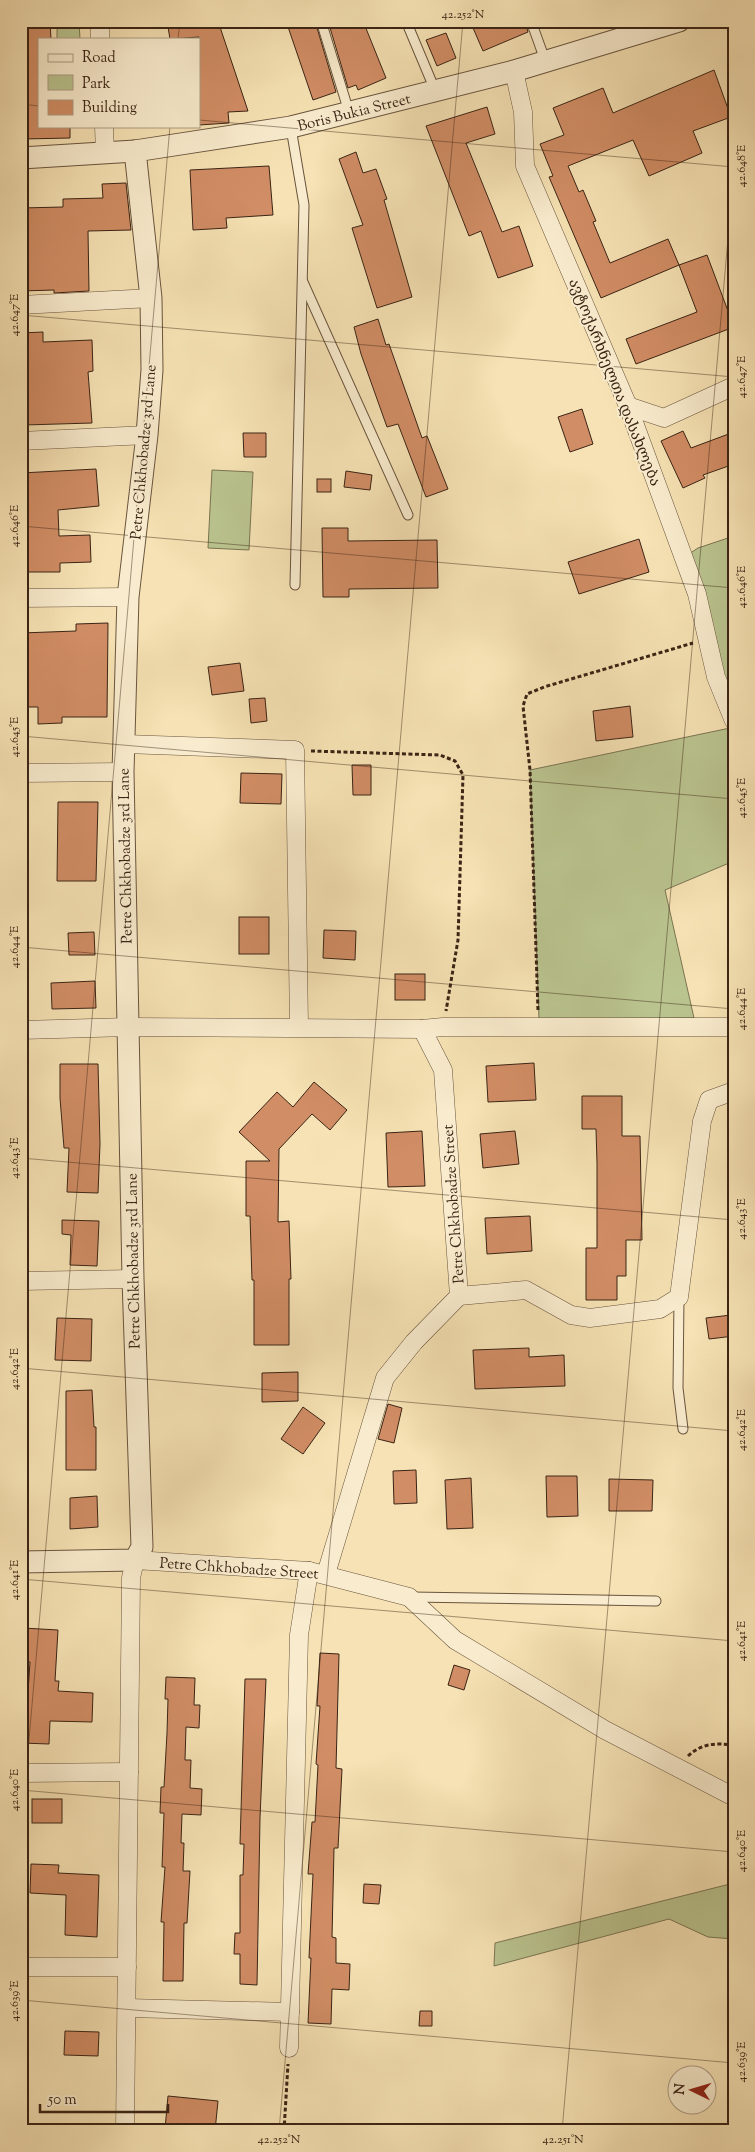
<svg xmlns="http://www.w3.org/2000/svg" width="755" height="2152" font-family="'Sorts Mill Goudy','Noto Serif Georgian',serif">
  <style>
    .green { fill: #bac48f; stroke: #7a7452 }
    .building { fill: #d18d65; stroke: #3a2415 }
    .lines { fill: none; stroke-linecap: round; stroke-linejoin: round }
    .service-casing { stroke: #69543d; stroke-width: 11 }
    .minor-casing { stroke: #69543d; stroke-width: 19 }
    .tertiary-casing { stroke: #69543d; stroke-width: 23 }
    .path { stroke: #3a2415; stroke-width: 3; stroke-dasharray: 4 2.5; stroke-linecap: butt }
    .service { stroke: #f9ecce; stroke-width: 9 }
    .minor { stroke: #f9ecce; stroke-width: 18 }
    .tertiary { stroke: #f9ecce; stroke-width: 21 }
    .ticks { fill: none; stroke: #3a2415; stroke-width: 1; stroke-opacity: 0.45 }
    .labels { text-anchor: middle; stroke-width: 4; stroke-linejoin: round; paint-order: stroke }
    .street-label { font-size: 15px; fill: #3a2415; stroke: #f9ecce }
    .neatline { fill: none; stroke: #3a2415; stroke-width: 2 }
    .ticks-label { font-size: 12px; text-anchor: middle; fill: #3a2415 }
  </style>
  <rect width="100%" height="100%" fill="#f6e2b4"/>
  <filter id="stains"><feTurbulence type="fractalNoise" baseFrequency=".004" numOctaves="4"/><feColorMatrix values="0 0 0 0 .2 0 0 0 0 .09 0 0 0 0 .02 0 0 0 .5 -.17"/></filter>
  <radialGradient id="worn" r=".72"><stop offset=".6" stop-color="#630" stop-opacity="0"/><stop offset="1" stop-color="#630" stop-opacity=".3"/></radialGradient>
  <!-- green -->
  <g class="green">
    <polygon points="57,21 79,21 80,39 57,39"/>
    <polygon points="212,470 253,472 249,550 208,548"/>
    <polygon points="734,536 734,710 683,558 698,548"/>
    <polygon points="730,728 734,735 734,861 665,890 694,1018 539,1019 530,770"/>
    <polygon points="734,1883 734,1939 708,1937 669,1919 494,1966 495,1943"/>
  </g>
  <!-- building -->
  <g class="building">
    <polygon points="21,21 50,21 51,39 39,39 39,126 70,126 70,138 23,139"/>
    <polygon points="167,21 218,21 248,111 228,112 229,123 199,125 199,37 170,39"/>
    <polygon points="286,21 315,21 336,92 313,100"/>
    <polygon points="328,21 363,21 386,78 358,90 356,85 348,88"/>
    <polygon points="470,21 525,21 528,32 483,51"/>
    <polygon points="446,33 456,58 437,66 426,40"/>
    <polygon points="714,70 731,117 693,131 702,153 649,176 633,140 568,166 579,192 583,190 596,221 593,222 610,263 668,239 679,265 601,298 549,177 553,176 540,144 564,135 553,108 603,88 613,113"/>
    <polygon points="487,107 495,134 466,143 502,232 519,226 533,266 498,278 481,231 469,236 426,126"/>
    <polygon points="356,152 363,173 376,169 387,199 384,200 412,297 377,308 352,228 363,225 339,159"/>
    <polygon points="269,166 273,215 226,218 227,228 193,230 190,170"/>
    <polygon points="126,183 131,230 88,231 89,291 54,293 54,290 21,291 21,208 63,207 63,199 103,198 102,184"/>
    <polygon points="707,255 734,327 636,364 626,339 697,312 679,265"/>
    <polygon points="378,319 386,345 389,344 422,438 427,436 448,489 426,497 398,424 387,427 361,354 354,327"/>
    <polygon points="43,332 43,342 92,340 93,371 88,372 92,423 24,425 21,333"/>
    <polygon points="582,409 593,444 570,452 558,417"/>
    <polygon points="683,431 691,448 734,432 734,464 703,475 705,478 683,488 661,441"/>
    <polygon points="243,433 266,433 266,457 244,457"/>
    <polygon points="96,469 99,506 58,510 59,536 90,535 91,562 60,563 60,572 21,572 21,473"/>
    <polygon points="346,471 372,475 370,490 344,487"/>
    <rect x="317" y="479" width="14" height="13"/>
    <polygon points="322,528 348,528 348,541 437,540 438,588 349,589 349,597 323,597"/>
    <polygon points="639,539 649,572 579,594 568,562"/>
    <polygon points="108,623 107,717 62,717 62,723 38,724 38,707 21,707 21,633 76,631 76,624"/>
    <polygon points="240,663 244,691 212,695 208,667"/>
    <polygon points="265,698 267,721 251,723 249,699"/>
    <polygon points="630,706 633,737 596,741 593,711"/>
    <polygon points="352,765 371,765 371,795 353,795"/>
    <polygon points="241,773 282,774 281,804 240,803"/>
    <polygon points="58,802 98,802 96,881 57,881"/>
    <rect x="239" y="917" width="30" height="37"/>
    <polygon points="324,930 356,931 355,960 323,958"/>
    <polygon points="94,932 95,955 69,955 68,933"/>
    <rect x="395" y="974" width="30" height="26"/>
    <polygon points="95,981 96,1008 52,1009 51,983"/>
    <polygon points="534,1063 536,1100 488,1102 486,1066"/>
    <polygon points="60,1064 98,1064 100,1144 98,1193 67,1192 69,1148 64,1148 60,1098"/>
    <polygon points="314,1082 347,1110 330,1130 312,1114 279,1149 278,1222 289,1221 291,1279 289,1279 289,1345 254,1345 254,1280 252,1280 250,1216 246,1216 246,1161 270,1161 239,1132 277,1092 293,1107"/>
    <polygon points="582,1096 622,1096 622,1136 640,1136 642,1240 626,1240 626,1276 617,1276 617,1300 586,1300 586,1248 597,1248 597,1163 596,1129 582,1129"/>
    <polygon points="422,1131 425,1186 388,1187 386,1133"/>
    <polygon points="515,1131 519,1164 483,1168 480,1134"/>
    <polygon points="530,1216 532,1251 487,1254 485,1218"/>
    <polygon points="62,1220 99,1221 97,1266 70,1265 71,1235 62,1234"/>
    <polygon points="731,1315 734,1336 709,1339 706,1318"/>
    <polygon points="57,1318 92,1319 91,1361 55,1360"/>
    <polygon points="529,1348 529,1357 564,1355 565,1386 475,1389 473,1350"/>
    <polygon points="298,1372 298,1401 262,1402 262,1373"/>
    <polygon points="92,1390 94,1427 96,1427 96,1470 66,1470 66,1391"/>
    <polygon points="388,1404 402,1408 394,1443 378,1439"/>
    <polygon points="303,1407 325,1423 303,1454 281,1439"/>
    <polygon points="416,1470 417,1503 394,1504 393,1471"/>
    <polygon points="546,1476 577,1476 578,1516 547,1517"/>
    <polygon points="471,1478 473,1528 447,1529 445,1480"/>
    <polygon points="609,1479 653,1480 652,1511 609,1511"/>
    <polygon points="97,1496 98,1527 70,1529 70,1498"/>
    <polygon points="23,1628 58,1630 55,1681 59,1681 58,1691 93,1693 92,1722 50,1721 49,1744 21,1743 21,1722 26,1722 30,1662 21,1662"/>
    <polygon points="320,1653 339,1654 336,1768 342,1769 338,1848 334,1848 332,1937 336,1938 336,1963 350,1964 349,1990 332,1989 331,2024 308,2023 311,1958 309,1958 313,1874 308,1874 312,1822 315,1822 318,1765 316,1764 320,1706 317,1706"/>
    <polygon points="454,1665 470,1670 464,1690 448,1685"/>
    <polygon points="166,1677 195,1678 194,1705 200,1705 199,1728 186,1727 185,1760 191,1760 190,1788 202,1789 201,1815 182,1814 181,1843 184,1843 183,1871 190,1871 187,1923 184,1923 183,1981 163,1981 164,1922 161,1922 165,1867 162,1867 164,1813 160,1813 161,1787 164,1787 167,1733 168,1699 165,1699"/>
    <polygon points="245,1679 266,1679 260,1818 257,1985 240,1984 240,1954 234,1954 235,1933 240,1933 240,1875 243,1875 244,1844 240,1844"/>
    <rect x="32" y="1799" width="30" height="24"/>
    <polygon points="31,1864 59,1865 58,1873 99,1875 97,1937 65,1935 66,1895 30,1893"/>
    <polygon points="364,1884 381,1885 379,1904 363,1903"/>
    <polygon points="420,2011 432,2011 432,2026 419,2026"/>
    <polygon points="65,2031 99,2032 98,2056 64,2055"/>
    <polygon points="168,2096 218,2101 215,2131 165,2129"/>
  </g>
  <g class="lines">
    <defs>
      <g id="service">
        <polyline points="321,21 349,112"/>
        <polyline points="406,21 435,90"/>
        <polyline points="531,21 545,60"/>
        <polyline points="100,22 125,21"/>
        <polyline points="291,128 304,205 295,585"/>
        <polyline points="303,282 408,515"/>
        <polyline points="679,1297 678,1388 683,1429"/>
        <polyline points="411,1597 656,1601"/>
      </g>
      <g id="minor">
        <polyline points="100,21 100,39"/>
        <polyline points="514,71 523,112 525,166 628,406 697,594 716,677 734,721"/>
        <polyline points="104,126 105,154"/>
        <polyline points="21,305 151,298"/>
        <polyline points="628,406 664,418 734,386"/>
        <polyline points="21,441 147,435"/>
        <polyline points="21,598 128,597"/>
        <polyline points="125,744 295,750 299,1027"/>
        <polyline points="21,773 123,772"/>
        <polyline points="21,1030 129,1027 422,1029 443,1027 734,1027"/>
        <polyline points="21,1281 133,1279"/>
        <polyline points="459,1296 526,1290 571,1315 590,1318 660,1309 679,1297 702,1121 709,1100 734,1091"/>
        <polyline points="326,1574 385,1378 414,1342 459,1296 443,1070 422,1029"/>
        <polyline points="21,1773 129,1772"/>
        <polyline points="21,1967 127,1967"/>
        <polyline points="127,2008 290,2012"/>
        <polyline points="289,2048 299,1635 309,1571"/>
        <polyline points="125,2131 131,1578 135,1560 309,1571 409,1597 455,1640 605,1730 734,1797"/>
      </g>
      <g id="tertiary">
        <polyline points="21,158 135,151 291,127 514,71 679,21"/>
        <polyline points="21,1562 135,1560 142,1547 133,1279 123,772 128,597 147,435 152,370 151,298 135,151"/>
      </g>
    </defs>
    <!-- service casing -->
    <use href="#service" class="service-casing"/>
    <!-- minor casing -->
    <use href="#minor" class="minor-casing"/>
    <!-- tertiary casing -->
    <use href="#tertiary" class="tertiary-casing"/>
    <!-- path -->
    <g class="path">
      <polyline points="311,751 440,755 455,761 463,775 458,940 446,1011"/>
      <polyline points="538,1010 530,770 523,706 527,694 544,687 693,643"/>
      <path d="M 688,1756 C 702,1743 716,1743 734,1745"/>
      <polyline points="284,2131 288,2064"/>
    </g>
    <!-- service -->
    <use href="#service" class="service"/>
    <!-- minor -->
    <use href="#minor" class="minor"/>
    <!-- tertiary -->
    <use href="#tertiary" class="tertiary"/>
  </g>
  <!-- ticks -->
  <path class="ticks" d="M 178,39 L 180,21M 21,104 L 39,106M 199,120 L 734,167M 21,315 L 734,377M 21,526 L 734,588M 21,736 L 734,799M 21,947 L 734,1009M 21,1158 L 734,1220M 21,1368 L 734,1431M 21,1579 L 734,1641M 21,1790 L 734,1852M 21,1831 L 170,126M 21,2000 L 734,2063M 279,2131 L 463,21M 562,2131 L 734,170"/>
  <g class="labels">
    <!-- street labels -->
    <g class="street-label">
      <text transform="translate(354 112) rotate(-14)" y="5">Boris Bukia Street</text>
      <text transform="translate(615 382) rotate(68)" y="5">ავტოქარხნელთა დასახლება</text>
      <text transform="translate(143 452) rotate(-85)" y="5">Petre Chkhobadze 3rd Lane</text>
      <text transform="translate(125 856) rotate(-91)" y="5">Petre Chkhobadze 3rd Lane</text>
      <text transform="translate(453 1204) rotate(-94)" y="5">Petre Chkhobadze Street</text>
      <text transform="translate(133 1261) rotate(-91)" y="5">Petre Chkhobadze 3rd Lane</text>
      <text transform="translate(239 1568) rotate(4)" y="5">Petre Chkhobadze Street</text>
    </g>
  </g>
  <!-- margin -->
  <rect width="755" height="2152" fill="none" stroke="#f6e2b4" stroke-width="55"/>
  <!-- legend -->
  <rect x="38" y="38" width="162" height="90" fill="#f9ecce" stroke="#ad9c84"/>
  <rect x="48" y="54" width="25" height="8" fill="#f9ecce" stroke="#ad9c84"/>
  <text x="82" y="62" font-size="15" fill="#3a2415">Road</text>
  <rect x="48" y="75" width="25" height="15" fill="#bac48f" stroke="#ad9c84"/>
  <text x="82" y="88" font-size="15" fill="#3a2415">Park</text>
  <rect x="48" y="100" width="25" height="15" fill="#d18d65" stroke="#ad9c84"/>
  <text x="82" y="112" font-size="15" fill="#3a2415">Building</text>
  <!-- north arrow -->
  <g transform="translate(692 2090) rotate(275)"><circle r="24" fill="#f9ecce" stroke="#ad9c84"/>
  <path d="M0-4L9 19L0 12L-9 19Z" fill="#8f2418"/>
  <text y="-8" font-size="14" font-weight="bold" text-anchor="middle" fill="#3a2415">N</text>
  </g>
  <!-- scale -->
  <path d="M40 2104v8h128v-8" fill="none" stroke="#3a2415" stroke-width="2.5"/>
  <text x="48" y="2104" font-size="15" fill="#3a2415" stroke="#f9ecce" stroke-width="4" paint-order="stroke">50 m</text>
  <rect x="28" y="28" width="700" height="2096" class="neatline"/>
  <g class="ticks-label">
    <text x="463" y="18">42.252°N</text>
    <text transform="translate(741 166) rotate(-90)" y="4">42.648°E</text>
    <text transform="translate(14 315) rotate(-90)" y="4">42.647°E</text>
    <text transform="translate(741 377) rotate(-90)" y="4">42.647°E</text>
    <text transform="translate(14 526) rotate(-90)" y="4">42.646°E</text>
    <text transform="translate(741 587) rotate(-90)" y="4">42.646°E</text>
    <text transform="translate(14 737) rotate(-90)" y="4">42.645°E</text>
    <text transform="translate(741 798) rotate(-90)" y="4">42.645°E</text>
    <text transform="translate(14 947) rotate(-90)" y="4">42.644°E</text>
    <text transform="translate(741 1009) rotate(-90)" y="4">42.644°E</text>
    <text transform="translate(14 1158) rotate(-90)" y="4">42.643°E</text>
    <text transform="translate(741 1219) rotate(-90)" y="4">42.643°E</text>
    <text transform="translate(14 1369) rotate(-90)" y="4">42.642°E</text>
    <text transform="translate(741 1430) rotate(-90)" y="4">42.642°E</text>
    <text transform="translate(14 1580) rotate(-90)" y="4">42.641°E</text>
    <text transform="translate(741 1641) rotate(-90)" y="4">42.641°E</text>
    <text transform="translate(14 1790) rotate(-90)" y="4">42.640°E</text>
    <text transform="translate(741 1851) rotate(-90)" y="4">42.640°E</text>
    <text transform="translate(14 2001) rotate(-90)" y="4">42.639°E</text>
    <text transform="translate(741 2062) rotate(-90)" y="4">42.639°E</text>
    <text x="279" y="2143">42.252°N</text>
    <text x="563" y="2143">42.251°N</text>
  </g>
  <rect width="100%" height="100%" filter="url(#stains)"/>
  <rect width="100%" height="100%" fill="url(#worn)"/>
</svg>
